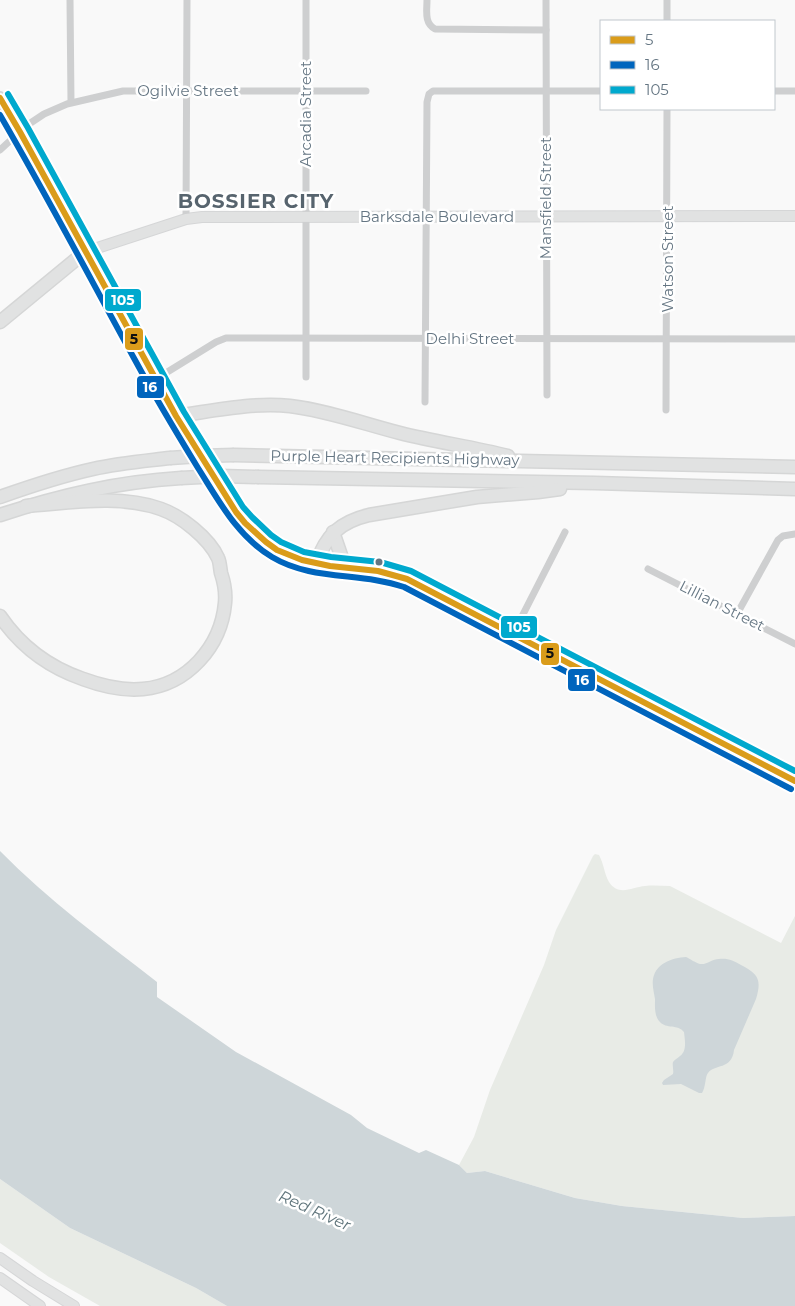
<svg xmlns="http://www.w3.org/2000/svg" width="795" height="1306" font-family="Montserrat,sans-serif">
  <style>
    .green { fill: #e8ebe6 }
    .water { fill: #ced6d9 }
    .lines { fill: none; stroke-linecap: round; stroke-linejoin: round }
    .secondary-casing { stroke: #d5d6d7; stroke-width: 12 }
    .primary-casing { stroke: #d5d6d7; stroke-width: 14 }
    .highway-casing { stroke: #d5d6d6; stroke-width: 15 }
    .street { stroke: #cecfd0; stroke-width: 7 }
    .secondary { stroke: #e1e2e2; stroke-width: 10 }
    .primary { stroke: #e1e2e2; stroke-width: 11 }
    .highway { stroke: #e1e2e2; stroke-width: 12 }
    .highway-bridge-casing { stroke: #d5d6d6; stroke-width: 15; stroke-linecap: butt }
    .highway-bridge { stroke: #e1e2e2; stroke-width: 12 }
    .bus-1-casing { stroke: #fff; stroke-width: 10 }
    .bus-2-casing { stroke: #fff; stroke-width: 10 }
    .bus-3-casing { stroke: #fff; stroke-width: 10 }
    .bus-1 { stroke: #da9c1a; stroke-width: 6 }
    .bus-2 { stroke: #0065bd; stroke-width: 6 }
    .bus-3 { stroke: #00a9ce; stroke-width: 6 }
    .bus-dot { fill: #657683; stroke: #fff; stroke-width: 2 }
    .labels { text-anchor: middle; stroke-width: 5; stroke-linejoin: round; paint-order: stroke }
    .street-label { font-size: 15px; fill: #657683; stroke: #fff }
    .water-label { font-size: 16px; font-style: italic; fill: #60757c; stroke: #fff }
    .district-label { font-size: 20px; font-weight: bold; letter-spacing: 1px; fill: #57646e; stroke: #fff }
    .line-badge { stroke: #fff; stroke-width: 2 }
    .badge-label { font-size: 14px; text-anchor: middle; font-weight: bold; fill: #fff }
    .pale-badge-label { font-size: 14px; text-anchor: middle; font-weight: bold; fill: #111 }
  </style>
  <rect width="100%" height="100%" fill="#f9f9f9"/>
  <!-- green -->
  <g class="green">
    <path d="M 595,854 L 599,855 C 604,864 604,873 609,882 C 619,897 632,887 645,886 C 654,885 662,886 670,886 L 781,943 L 795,916 L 795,1216 L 743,1218 L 622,1206 L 575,1198 L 485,1171 L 467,1173 L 459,1165 L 474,1137 L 490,1090 L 544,965 L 556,930 L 593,856 Z"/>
    <polygon points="0,1179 70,1228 196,1288 227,1306 100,1306 49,1277 0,1243"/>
  </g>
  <!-- water -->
  <g class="water">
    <path d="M 0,851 C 48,900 103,940 157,982 L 157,997 L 236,1052 L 351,1115 L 367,1128 L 419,1153 L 426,1150 L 459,1165 L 467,1173 L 485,1171 L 575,1198 L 622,1206 L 743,1218 L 795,1216 L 795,1306 L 227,1306 L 196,1288 L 70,1228 L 0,1179 Z"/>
    <path d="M 686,957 C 690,959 696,963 700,964 C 707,965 712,959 719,959 C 728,958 734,961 741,965 C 758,974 762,979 756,999 L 734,1050 C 732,1070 714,1064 708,1073 C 705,1076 706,1087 702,1093 L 699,1093 L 681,1084 L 663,1085 L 662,1083 L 664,1080 L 673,1074 C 674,1070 672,1066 673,1062 C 675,1059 677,1059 680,1056 C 687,1051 685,1041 684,1032 C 678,1024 666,1029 660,1022 C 654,1016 655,1006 655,999 C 654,992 652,986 653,979 C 656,963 672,958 686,957 Z"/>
  </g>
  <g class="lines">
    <defs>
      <g id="secondary">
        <polyline points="85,252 186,219 202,217 795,216"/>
        <path d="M 316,564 C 334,568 353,566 372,569 C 384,571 395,575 407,579 L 795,781"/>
        <polyline points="0,1258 33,1281 74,1306"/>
        <polyline points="0,1278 40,1306"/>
      </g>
      <polyline id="primary" points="0,98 20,132 176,416 236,512 251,531 275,548 290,556 316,564"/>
      <g id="highway">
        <polyline points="0,322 85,252"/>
        <path d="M 176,416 C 213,411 252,402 290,406 C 325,410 365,424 400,433 C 436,442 472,447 508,456"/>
        <polyline points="234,455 795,467"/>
        <polyline points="259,477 595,483 795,489"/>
        <path d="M 0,497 C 31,486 61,476 93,469 C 119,463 145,461 170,458"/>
        <path d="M 0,515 C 61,495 117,482 181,478"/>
        <polyline points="333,532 345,567"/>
        <path d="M 316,564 C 326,535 340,522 369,515 L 477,497 L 538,492 L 560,489"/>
        <path d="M 0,616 C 21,647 48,667 83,679 C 102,686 123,691 143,689 C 187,685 221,647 225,603 C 226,593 224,582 221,573 C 220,568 220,562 218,558 C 209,538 181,516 161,509 C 118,494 70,503 26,506"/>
      </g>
    </defs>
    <!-- secondary casing -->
    <use href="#secondary" class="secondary-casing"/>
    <!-- primary casing -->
    <use href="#primary" class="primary-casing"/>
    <!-- highway casing -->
    <use href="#highway" class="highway-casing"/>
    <!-- street -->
    <g class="street">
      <polyline points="70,0 71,102"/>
      <polyline points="306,0 306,377"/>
      <path d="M 427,0 C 427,11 424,23 435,29 L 546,30"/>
      <polyline points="546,0 547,395"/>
      <polyline points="667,0 667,21"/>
      <polyline points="774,91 795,91"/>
      <polyline points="0,150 26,126 44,114 67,104 123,91 366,91"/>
      <polyline points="186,219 187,0"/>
      <polyline points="156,379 216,342 226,338 795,339"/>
      <polyline points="425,402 427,102 429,94 433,91 601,91"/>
      <polyline points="666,410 667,109"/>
      <polyline points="648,569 795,644"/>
      <polyline points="737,614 778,540 783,536 795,534"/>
      <polyline points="513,634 565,532"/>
    </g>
    <!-- secondary -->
    <use href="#secondary" class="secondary"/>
    <!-- primary -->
    <use href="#primary" class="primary"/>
    <!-- highway -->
    <use href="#highway" class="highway"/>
    <defs>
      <g id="highway-bridge">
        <polyline points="170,458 200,456 234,455"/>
        <polyline points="181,478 220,476 259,477"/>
      </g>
    </defs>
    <!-- highway-bridge casing -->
    <use href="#highway-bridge" class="highway-bridge-casing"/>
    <!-- highway-bridge -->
    <use href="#highway-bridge" class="highway-bridge"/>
    <defs>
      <polyline id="bus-1" points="0,98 20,132 176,416 236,512 245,523 266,542 277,550 302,560 330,566 378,571 407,579 795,781"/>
      <path id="bus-2" d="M 0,115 C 47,196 90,278 135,360 C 155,397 176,432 198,468 C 219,501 237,536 272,557 C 312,581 360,572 404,587 L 791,789"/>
      <polyline id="bus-3" points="8,94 28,128 184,412 243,507 252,517 271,535 281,542 304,552 331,557 380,562 411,571 795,771"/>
    </defs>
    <!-- bus-1 casing -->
    <use href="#bus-1" class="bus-1-casing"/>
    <!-- bus-2 casing -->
    <use href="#bus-2" class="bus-2-casing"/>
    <!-- bus-3 casing -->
    <use href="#bus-3" class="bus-3-casing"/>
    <!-- bus-1 -->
    <use href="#bus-1" class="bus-1"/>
    <!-- bus-2 -->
    <use href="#bus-2" class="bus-2"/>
    <!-- bus-3 -->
    <use href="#bus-3" class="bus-3"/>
  </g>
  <!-- markers -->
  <circle class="bus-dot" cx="379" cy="562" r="4.5"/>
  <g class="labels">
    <!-- street labels -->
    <g class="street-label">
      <text x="188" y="96">Ogilvie Street</text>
      <text transform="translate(306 114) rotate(-90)" y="5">Arcadia Street</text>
      <text transform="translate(546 198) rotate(-90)" y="5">Mansfield Street</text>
      <text x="437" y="222">Barksdale Boulevard</text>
      <text transform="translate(668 259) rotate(-90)" y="5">Watson Street</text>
      <text x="470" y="344">Delhi Street</text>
      <text transform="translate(395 458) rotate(1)" y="5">Purple Heart Recipients Highway</text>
      <text transform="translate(722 606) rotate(27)" y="5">Lillian Street</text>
    </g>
    <!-- water labels -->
    <g class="water-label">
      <text transform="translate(315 1210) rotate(24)" y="6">Red River</text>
    </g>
    <!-- district labels -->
    <g class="district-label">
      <text x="256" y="208">BOSSIER CITY</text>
    </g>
  </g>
  <g class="line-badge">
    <rect x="104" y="288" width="38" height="24" rx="5" fill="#00a9ce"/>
    <rect x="124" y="327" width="20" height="24" rx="5" fill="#da9c1a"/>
    <rect x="136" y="375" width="29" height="24" rx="5" fill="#0065bd"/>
    <rect x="500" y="615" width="38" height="24" rx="5" fill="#00a9ce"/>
    <rect x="540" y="642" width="20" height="24" rx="5" fill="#da9c1a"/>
    <rect x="567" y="668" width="29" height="24" rx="5" fill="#0065bd"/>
  </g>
  <g class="badge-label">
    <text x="123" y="305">105</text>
    <text x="150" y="392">16</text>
    <text x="519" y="632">105</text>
    <text x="582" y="685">16</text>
  </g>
  <g class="pale-badge-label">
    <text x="134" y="344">5</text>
    <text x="550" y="658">5</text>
  </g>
  <!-- legend -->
  <rect x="600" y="20" width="175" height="90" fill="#ffffff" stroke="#c1c8cd"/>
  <rect x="610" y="36" width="25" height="8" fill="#da9c1a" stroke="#c1c8cd"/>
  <text x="645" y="45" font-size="15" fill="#657683">5</text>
  <rect x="610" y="61" width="25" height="8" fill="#0065bd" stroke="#c1c8cd"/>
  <text x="645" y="70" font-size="15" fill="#657683">16</text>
  <rect x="610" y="86" width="25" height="8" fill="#00a9ce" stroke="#c1c8cd"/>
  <text x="645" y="95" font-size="15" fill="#657683">105</text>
</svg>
